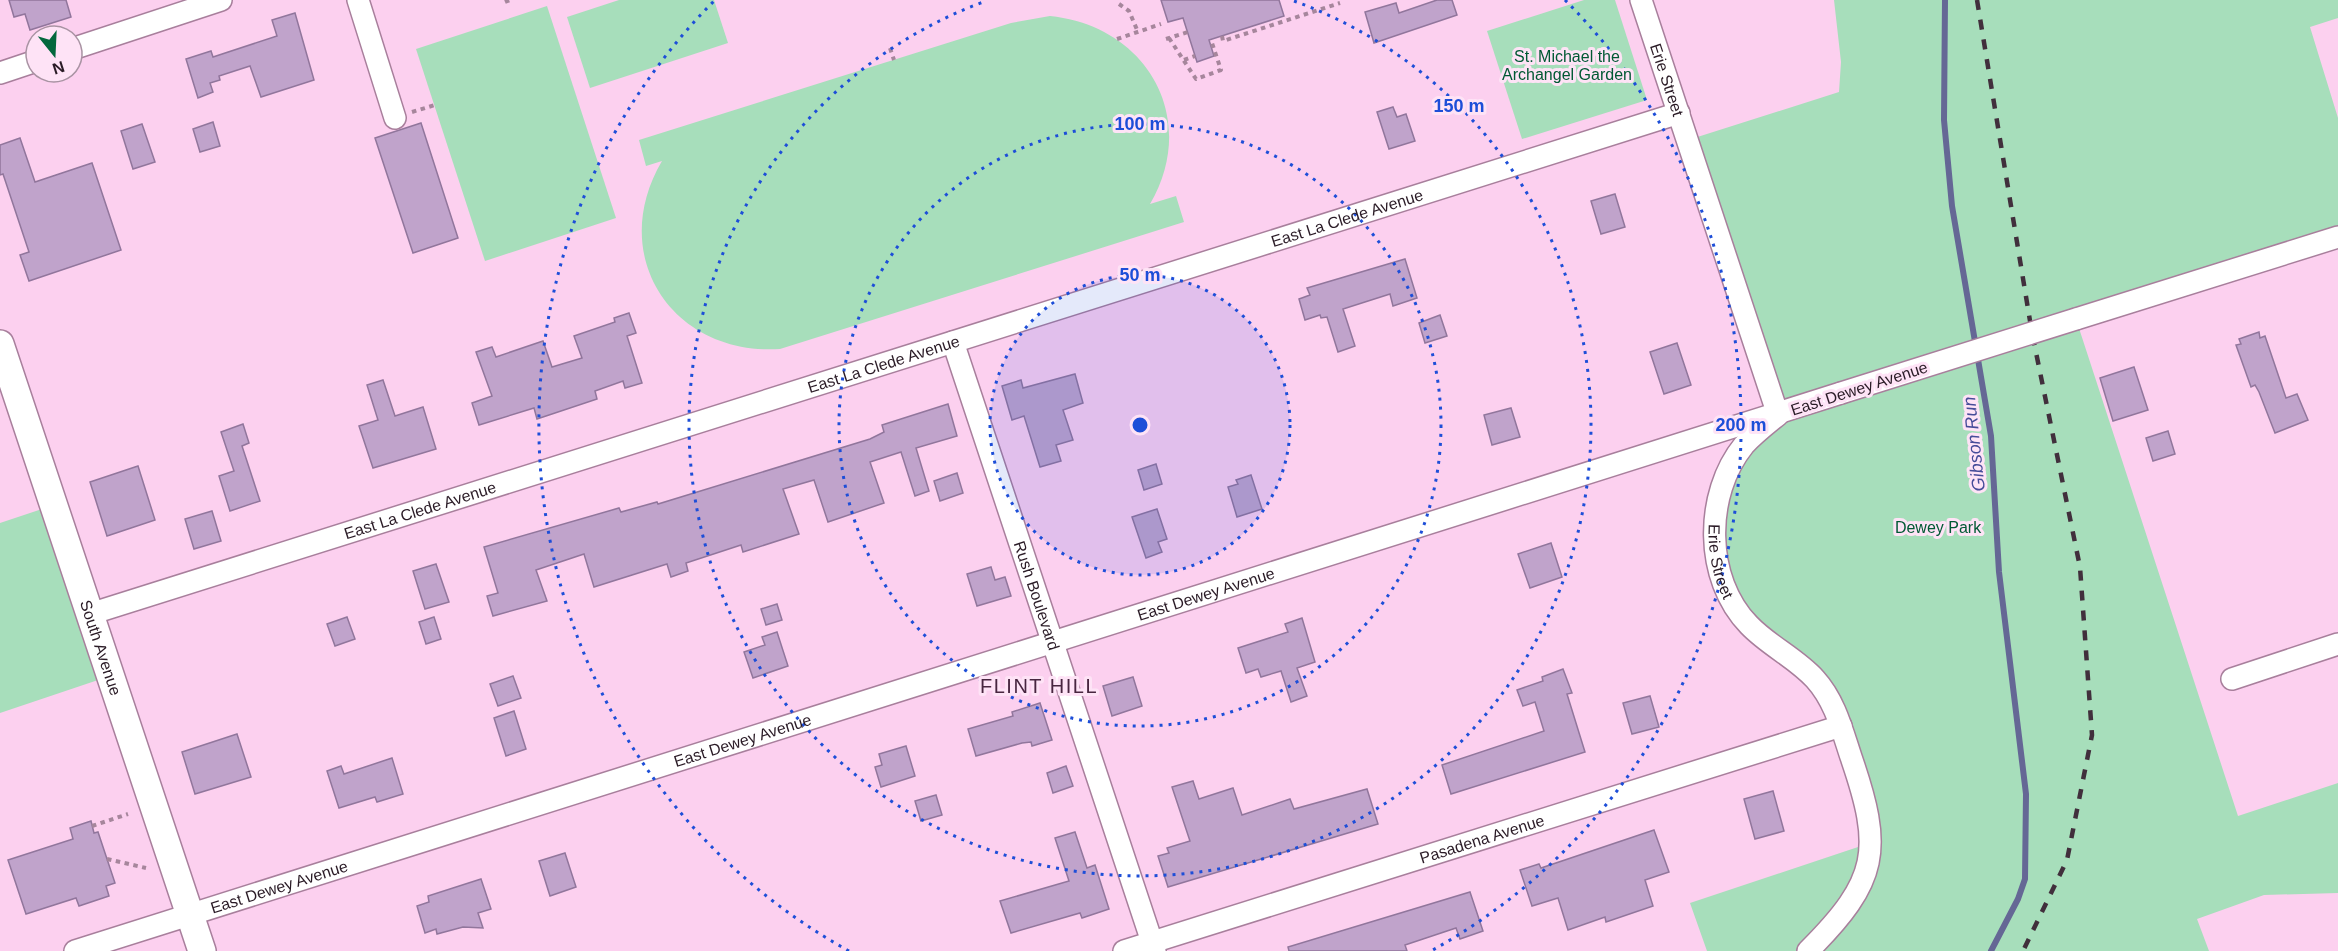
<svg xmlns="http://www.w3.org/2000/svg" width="2338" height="951" font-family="Arial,sans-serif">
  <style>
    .green { fill: #a7debb }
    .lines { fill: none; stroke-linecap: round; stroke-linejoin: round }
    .stream { stroke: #656795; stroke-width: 6 }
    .building { fill: #c0a3cb; stroke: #91769c; stroke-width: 1.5 }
    .minor-casing { stroke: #a87f9c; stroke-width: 24 }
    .major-casing { stroke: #a87f9c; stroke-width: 30 }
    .path { stroke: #a6869c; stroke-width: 4; stroke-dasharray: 4.5 4.5; stroke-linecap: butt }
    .minor { stroke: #fff; stroke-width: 21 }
    .major { stroke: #fff; stroke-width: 27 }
    .rail { stroke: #412f3c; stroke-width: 4.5; stroke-dasharray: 10 10; stroke-linecap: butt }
    .minor-bridge-casing { stroke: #a87f9c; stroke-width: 24; stroke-linecap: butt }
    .minor-bridge { stroke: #fff; stroke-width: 21 }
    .ring { fill: none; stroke: #1d4ed8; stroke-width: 3; stroke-dasharray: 3 6 }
    .labels { text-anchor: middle; stroke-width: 6; stroke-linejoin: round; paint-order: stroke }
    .park-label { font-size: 16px; fill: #005933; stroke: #fee3f6 }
    .street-label { font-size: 16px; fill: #2a1b26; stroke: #fee3f6 }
    .water-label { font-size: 18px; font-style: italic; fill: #464c99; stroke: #fee3f6 }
    .quarter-label { font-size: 20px; letter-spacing: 1.5px; fill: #482640; stroke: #fee3f6 }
    .centre { fill: #1d4ed8; stroke: #fee3f6; stroke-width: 3 }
    .ring-label { font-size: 18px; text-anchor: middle; font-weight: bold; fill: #1d4ed8; stroke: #fee3f6; stroke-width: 6; stroke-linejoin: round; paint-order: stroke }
  </style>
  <rect width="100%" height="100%" fill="#fcd0ef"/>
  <!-- green -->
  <g class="green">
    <polygon points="619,0 714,0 728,43 590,88 567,17"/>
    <polygon points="1584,0 1615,0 1647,100 1522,139 1487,31"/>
    <polygon points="1834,0 2338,0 2338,18 2310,27 2338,118 2338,237 2076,319 2238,816 2338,783 2338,893 2264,895 2197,919 2209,951 1707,951 1690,903 1870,843 1841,726 1723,586 1726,479 1778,414 1688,140 1839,92 1841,62"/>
    <polygon points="547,6 616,218 485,261 416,49"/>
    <path d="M 1050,16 C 1147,26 1200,118 1150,204 L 1176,196 L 1184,222 L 780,349 C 673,356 606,256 662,161 L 646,166 L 639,140 L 1011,23 Z"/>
    <polygon points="54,505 110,676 0,713 0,523"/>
  </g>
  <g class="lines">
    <!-- stream -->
    <polyline class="stream" points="1945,0 1944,120 1952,206 1991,436 1999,572 2026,794 2025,879 2018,899 1991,951"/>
  </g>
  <!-- building -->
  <g class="building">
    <polygon points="9,0 66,0 71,17 30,30 25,14 14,17"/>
    <polygon points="1161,0 1279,0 1284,16 1209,40 1214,56 1197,62 1183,18 1168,22"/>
    <polygon points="1437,0 1452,0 1457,15 1374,43 1365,12 1396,3 1399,13"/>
    <polygon points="295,13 314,80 261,97 250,66 219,76 220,80 210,83 213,92 198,98 186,59 211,51 213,57 277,36 272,20"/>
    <polygon points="1393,107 1397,117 1406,114 1415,141 1389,149 1377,112"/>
    <polygon points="213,122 220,146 200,152 193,129"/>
    <polygon points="421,123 458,238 413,253 375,138"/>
    <polygon points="142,124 155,162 133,169 121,131"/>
    <polygon points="20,138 35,182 92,163 121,250 29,281 20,255 29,252 3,174 0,175 0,145"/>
    <polygon points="1615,194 1625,227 1601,234 1591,201"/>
    <polygon points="1405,259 1417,298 1393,306 1390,294 1343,309 1355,346 1338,352 1327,317 1321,318 1320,315 1305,320 1299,299 1310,295 1307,288"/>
    <polygon points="629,313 636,333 627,336 642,383 625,388 623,381 595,391 597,399 537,419 534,408 479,425 472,403 492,396 476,352 492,347 496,357 543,341 552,367 582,358 574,336 615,322 614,318"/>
    <polygon points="1440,315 1447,336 1425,343 1419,323"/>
    <polygon points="2259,332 2260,338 2265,336 2286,398 2297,394 2308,420 2275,433 2259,392 2255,385 2251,387 2236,345 2241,344 2239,339"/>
    <polygon points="1677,343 1691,385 1664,394 1650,352"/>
    <polygon points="2134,367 2148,410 2113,421 2100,378"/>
    <polygon points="1075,374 1083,403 1063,410 1073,440 1056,445 1061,461 1040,467 1024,416 1012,420 1002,386 1021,380 1023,388"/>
    <polygon points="383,380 395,416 423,407 436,449 373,468 359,426 378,420 367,385"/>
    <polygon points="948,404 957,436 916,448 929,491 915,496 901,452 870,462 884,503 828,522 814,480 783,489 799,534 743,552 741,545 686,563 688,571 671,577 667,564 594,587 584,554 536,570 547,601 493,616 487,596 498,593 484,547 619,508 621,512 657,502 658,504 870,439 884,432 882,425"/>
    <polygon points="1511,408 1520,437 1492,445 1484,415"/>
    <polygon points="243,424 249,443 242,446 260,501 230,511 219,476 234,471 221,432"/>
    <polygon points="2168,431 2175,454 2153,461 2146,438"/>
    <polygon points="1156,464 1162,484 1144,490 1138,470"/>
    <polygon points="138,466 155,520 107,536 90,482"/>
    <polygon points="957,473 963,493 940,501 934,481"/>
    <polygon points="1251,475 1262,509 1237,517 1228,487 1238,484 1236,480"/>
    <polygon points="1157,509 1167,539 1158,542 1162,552 1146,558 1132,517"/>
    <polygon points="212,511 221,541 194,549 185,519"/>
    <polygon points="1551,543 1562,577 1530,588 1518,554"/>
    <polygon points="436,564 449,602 425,609 413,571"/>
    <polygon points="991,567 995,580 1005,577 1011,596 977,606 967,574"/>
    <polygon points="777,604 782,620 766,625 761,609"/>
    <polygon points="347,617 355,639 335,646 327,624"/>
    <polygon points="434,617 441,639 426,644 419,622"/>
    <polygon points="1302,618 1315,662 1297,668 1307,696 1291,702 1281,671 1261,677 1258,669 1246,673 1238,648 1288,632 1285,624"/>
    <polygon points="777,632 788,666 753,678 744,652 765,645 762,637"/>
    <polygon points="1563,669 1572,693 1567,694 1585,752 1451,794 1442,765 1544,731 1535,702 1523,706 1517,690 1543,681 1542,677"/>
    <polygon points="513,676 521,698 498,706 490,684"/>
    <polygon points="1133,677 1142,706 1112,716 1103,686"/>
    <polygon points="1650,696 1659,727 1632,734 1623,703"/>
    <polygon points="1040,703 1052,740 1032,746 1031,742 1022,743 976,756 968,729 1013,716 1012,712"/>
    <polygon points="514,711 526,749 506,756 494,718"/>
    <polygon points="237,734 251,777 195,794 182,752"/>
    <polygon points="906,746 915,776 881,787 875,767 882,765 879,754"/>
    <polygon points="392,758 403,794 377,802 375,797 339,808 327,771 341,766 344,774"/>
    <polygon points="1066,766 1073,786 1053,793 1047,773"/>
    <polygon points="1193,781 1199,799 1233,788 1242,815 1290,799 1294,809 1367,789 1378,824 1168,887 1158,856 1169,853 1167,848 1190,841 1172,787"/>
    <polygon points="1773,791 1784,831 1755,839 1744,799"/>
    <polygon points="936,795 942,815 921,821 915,801"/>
    <polygon points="91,821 94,833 98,832 115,883 106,886 109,896 79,906 76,898 26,914 8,860 73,839 70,828"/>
    <polygon points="1654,830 1669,872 1645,880 1653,906 1606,922 1605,917 1568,930 1558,898 1532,906 1520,870 1539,864 1541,868"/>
    <polygon points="1075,832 1087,868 1095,865 1109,909 1082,918 1080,913 1011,933 1000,901 1069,881 1055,838"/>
    <polygon points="565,853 576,887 550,896 539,861"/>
    <polygon points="481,879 491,909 478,913 483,928 463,927 437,934 436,929 425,933 417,906 429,902 428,896"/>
    <polygon points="1470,892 1483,931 1460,939 1456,928 1405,945 1407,951 1289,951 1288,947"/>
  </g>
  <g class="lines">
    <defs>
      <g id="minor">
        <polyline points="358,0 395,118"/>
        <path id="s1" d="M 1641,0 L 1778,415 C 1767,424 1754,434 1744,445 C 1704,494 1704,579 1749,625 C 1769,646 1796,658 1815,679 C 1835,701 1842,730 1851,757 C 1883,850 1879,880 1808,951"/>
        <polyline points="72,49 221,0"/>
        <polyline points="0,73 36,61"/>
        <polyline points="2076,319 2338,237"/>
        <path id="s2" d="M 953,342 L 1155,951"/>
        <path id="s3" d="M 90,614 L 1679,113"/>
        <polyline points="2232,679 2338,644"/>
        <path id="s4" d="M 75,951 L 1841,393"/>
        <path id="s5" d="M 1124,951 L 1841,726"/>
      </g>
      <g id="major">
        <path id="s6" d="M 0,344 L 202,951"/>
      </g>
    </defs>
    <!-- minor casing -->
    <use href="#minor" class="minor-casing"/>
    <!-- major casing -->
    <use href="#major" class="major-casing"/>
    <!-- path -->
    <g class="path">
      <polyline points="505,2 510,0"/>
      <polyline points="1119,4 1129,11 1138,32"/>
      <polyline points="1222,36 1223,41 1340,3"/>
      <polyline points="1169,38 1196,79 1221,70 1211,40"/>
      <polyline points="1117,39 1161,24"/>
      <polyline points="1166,39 1188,32"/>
      <polyline points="890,48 894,60"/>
      <polyline points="1184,60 1195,56"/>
      <polyline points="412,112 435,105"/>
      <polyline points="92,826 128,814"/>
      <polyline points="107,859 146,868"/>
    </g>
    <!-- minor -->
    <use href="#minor" class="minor"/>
    <!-- major -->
    <use href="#major" class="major"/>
    <!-- rail -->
    <polyline class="rail" points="1977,0 2032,333 2080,567 2092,735 2067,860 2023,951"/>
    <defs>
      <polyline id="minor-bridge" points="1841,393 2076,319"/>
    </defs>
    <!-- minor-bridge casing -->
    <use href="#minor-bridge" class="minor-bridge-casing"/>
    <!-- minor-bridge -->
    <use href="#minor-bridge" class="minor-bridge"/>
  </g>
  <!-- distance rings -->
  <circle cx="1140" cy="425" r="150" fill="#1d4ed8" fill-opacity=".12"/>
  <g class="ring">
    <circle cx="1140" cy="425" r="150"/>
    <circle cx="1140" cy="425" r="301"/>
    <path d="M1294 1A451 451 0 1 1 986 1"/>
    <path d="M849 951A601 601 0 0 1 715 0M1565 0A601 601 0 0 1 1431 951"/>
  </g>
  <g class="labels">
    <!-- park labels -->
    <g class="park-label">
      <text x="1567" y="62">St. Michael the<tspan x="1567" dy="18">Archangel Garden</tspan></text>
      <text x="1938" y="533">Dewey Park</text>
    </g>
    <!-- street labels -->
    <g class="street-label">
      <text dy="6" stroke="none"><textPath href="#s1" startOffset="84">Erie Street</textPath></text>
      <text dy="6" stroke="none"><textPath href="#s3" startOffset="1318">East La Clede Avenue</textPath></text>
      <text dy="6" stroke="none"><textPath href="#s3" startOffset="832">East La Clede Avenue</textPath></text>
      <text transform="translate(1859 388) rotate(-18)" y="6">East Dewey Avenue</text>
      <text dy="6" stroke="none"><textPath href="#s3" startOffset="346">East La Clede Avenue</textPath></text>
      <text dy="6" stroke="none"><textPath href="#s1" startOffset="606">Erie Street</textPath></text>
      <text dy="6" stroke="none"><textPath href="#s4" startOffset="1186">East Dewey Avenue</textPath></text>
      <text dy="6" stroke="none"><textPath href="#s2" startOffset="267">Rush Boulevard</textPath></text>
      <text dy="6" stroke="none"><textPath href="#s6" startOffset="320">South Avenue</textPath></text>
      <text dy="6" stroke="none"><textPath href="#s4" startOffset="700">East Dewey Avenue</textPath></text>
      <text dy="6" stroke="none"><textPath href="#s5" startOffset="375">Pasadena Avenue</textPath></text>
      <text dy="6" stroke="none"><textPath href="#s4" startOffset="214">East Dewey Avenue</textPath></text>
    </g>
    <!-- water labels -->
    <g class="water-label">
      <text transform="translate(1974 444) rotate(-96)" y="6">Gibson Run</text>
    </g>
    <!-- quarter labels -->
    <g class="quarter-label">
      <text x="1039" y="693">FLINT HILL</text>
    </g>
  </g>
  <circle cx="1140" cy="425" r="9" class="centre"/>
  <g class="ring-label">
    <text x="1459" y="112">150 m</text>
    <text x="1140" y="130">100 m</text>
    <text x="1140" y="281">50 m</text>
    <text x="1741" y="431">200 m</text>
  </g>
  <!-- north arrow -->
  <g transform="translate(54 54) rotate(162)"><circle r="28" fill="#fee3f6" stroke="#a993a3" stroke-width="1.5"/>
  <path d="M0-4.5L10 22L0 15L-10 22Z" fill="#03683d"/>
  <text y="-9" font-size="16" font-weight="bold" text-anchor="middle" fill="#2a1b26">N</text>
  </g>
</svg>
